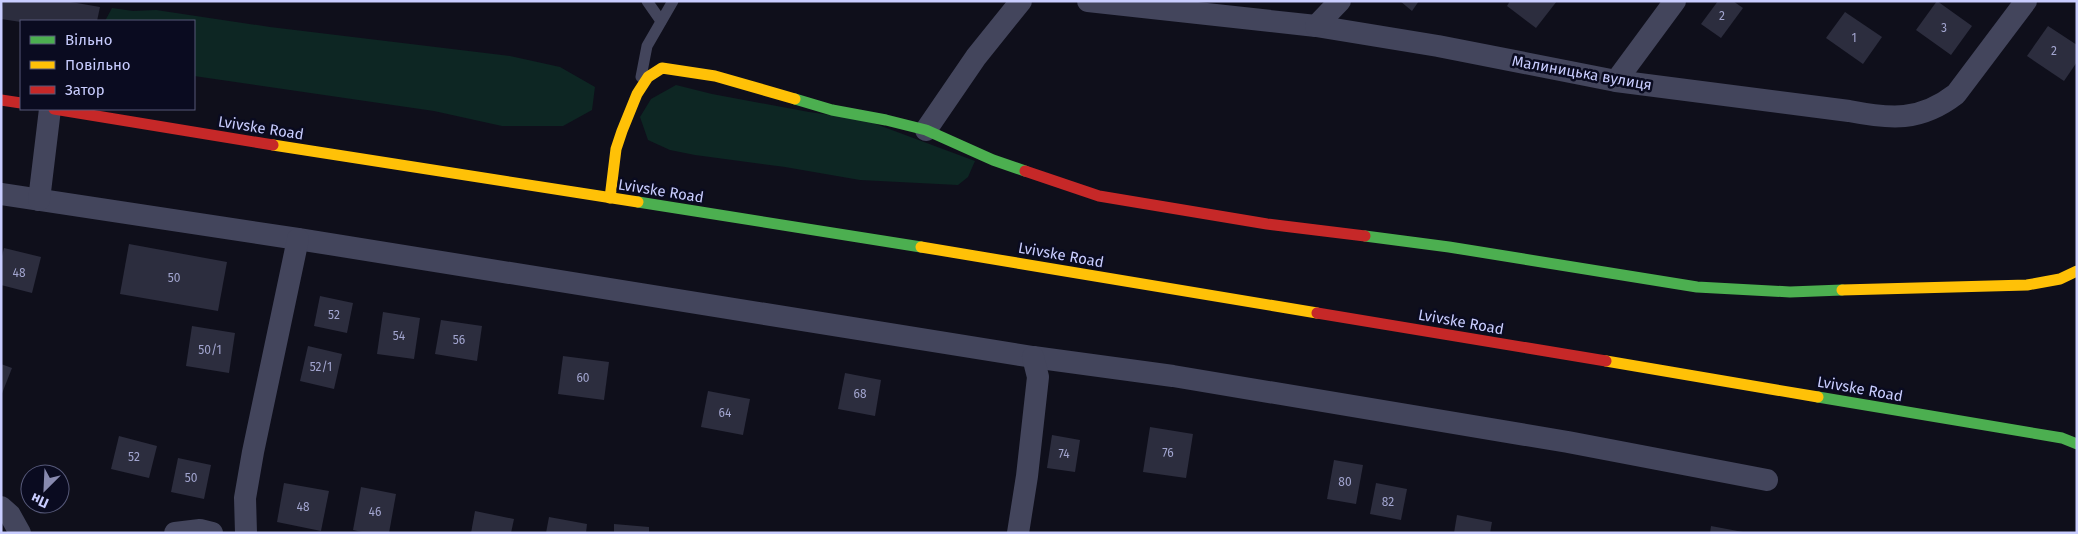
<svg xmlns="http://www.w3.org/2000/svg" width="2078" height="534" font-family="'Fira Sans',sans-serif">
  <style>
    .green { fill: #0d2623 }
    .building { fill: #2c2d3e }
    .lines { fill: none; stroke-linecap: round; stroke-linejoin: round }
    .lane { stroke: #43455c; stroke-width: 11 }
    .street { stroke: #43455c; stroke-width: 22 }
    .fast { stroke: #4caf50; stroke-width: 11 }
    .slow { stroke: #ffc107; stroke-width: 11 }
    .jam { stroke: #c62828; stroke-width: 11 }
    .labels { text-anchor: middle; stroke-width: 5; stroke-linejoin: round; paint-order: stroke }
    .number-label { font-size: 12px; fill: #a2a5cf }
    .street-label { font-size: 15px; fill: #c9cdff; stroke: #0a0b20 }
  </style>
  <rect width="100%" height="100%" fill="#0f0f1b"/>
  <!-- green -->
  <g class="green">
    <polygon points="112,8 133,11 156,10 270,27 510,56 560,67 595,87 592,110 563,126 502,126 434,111 194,76 194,21 105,21"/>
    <polygon points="676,85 712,94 809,112 865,120 975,161 968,177 958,185 860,180 785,167 695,155 670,150 648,140 640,117 651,99"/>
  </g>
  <!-- building -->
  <g class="building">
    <polygon points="3,1 65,1 100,7 97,21 21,22 1,19"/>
    <polygon points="1400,1 1419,1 1412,11"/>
    <polygon points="1510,1 1557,1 1536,28 1507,6"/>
    <polygon points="1718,1 1733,1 1743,8 1721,38 1701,24"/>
    <polygon points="1937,1 1972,26 1951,55 1916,30"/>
    <polygon points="1845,12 1882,37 1863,64 1826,38"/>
    <polygon points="2048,26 2077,45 2077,62 2064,81 2027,56"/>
    <polygon points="129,244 227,262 218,311 120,294"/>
    <polygon points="4,248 41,257 32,293 1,285 1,260"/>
    <polygon points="320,296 353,303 347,333 314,326"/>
    <polygon points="383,312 420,318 414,359 377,354"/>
    <polygon points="441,320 482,326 477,361 435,354"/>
    <polygon points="192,326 235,333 229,373 186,366"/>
    <polygon points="308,346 342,354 334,389 300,381"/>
    <polygon points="563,356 609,362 604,400 558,394"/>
    <polygon points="1,364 12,368 1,396"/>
    <polygon points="845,373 881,380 875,416 838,409"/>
    <polygon points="708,391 750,399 743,435 701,427"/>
    <polygon points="1150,427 1193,434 1186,478 1143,472"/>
    <polygon points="1052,435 1080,440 1075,472 1047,468"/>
    <polygon points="119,436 157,446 149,478 111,469"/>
    <polygon points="178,458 211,465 204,499 171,492"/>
    <polygon points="1334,460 1363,465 1356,504 1327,499"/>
    <polygon points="284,483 329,491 321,531 277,522"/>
    <polygon points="1376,483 1407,489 1401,520 1370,514"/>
    <polygon points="361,487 396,494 389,533 366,533 353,530"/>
    <polygon points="475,511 514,519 511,533 471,533"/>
    <polygon points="1457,515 1492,522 1490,533 1454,533"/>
    <polygon points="549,517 587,524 586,533 546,533"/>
    <polygon points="614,524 649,527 649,533 614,533"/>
    <polygon points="1711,526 1743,532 1743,533 1710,533"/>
  </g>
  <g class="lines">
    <!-- lane -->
    <g class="lane">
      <polyline points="647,1 661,21"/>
      <polyline points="641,77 647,46 673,1"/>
    </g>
    <!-- street -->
    <g class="street">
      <path d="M 1088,1 L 1316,26 L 1438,46 L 1616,81 L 1849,111 C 1890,119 1920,122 1956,94 L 2026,1"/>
      <polyline points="1316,26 1340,1"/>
      <polyline points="1616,81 1675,1"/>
      <polyline points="926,130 976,57 1021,1"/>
      <polyline points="1,194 298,239 1033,357 1173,376 1568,442 1767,480"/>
      <polyline points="39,200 50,109"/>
      <polyline points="1,507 10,515 20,533"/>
      <polyline points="175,533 200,530 212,533"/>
      <polyline points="246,533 245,498 253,452 298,239"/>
      <polyline points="1018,533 1027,476 1038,377 1033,357"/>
    </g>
    <!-- fast -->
    <g class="fast">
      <polyline points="795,99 832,110 886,120 926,130 993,160 1025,171"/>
      <polyline points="638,202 921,247"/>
      <polyline points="1365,236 1449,247 1697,287 1790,292 1842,290"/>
      <polyline points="1818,397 2062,438 2077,444"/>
    </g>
    <!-- slow -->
    <g class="slow">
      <polyline points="273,145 638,202"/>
      <polyline points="610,198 616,149 622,131 637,94 648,77 662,68 715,76 795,99"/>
      <polyline points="921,247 1317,313"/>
      <polyline points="1842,290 2027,285 2060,279 2077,271"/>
      <polyline points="1606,361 1818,397"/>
    </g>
    <!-- jam -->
    <g class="jam">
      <polyline points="1,100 21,103"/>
      <polyline points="54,109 273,145"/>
      <polyline points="1025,171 1099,196 1267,224 1365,236"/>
      <polyline points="1317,313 1606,361"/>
    </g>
  </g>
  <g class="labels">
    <!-- number labels -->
    <g class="number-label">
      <text x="1722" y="20">2</text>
      <text x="1944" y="32">3</text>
      <text x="1854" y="42">1</text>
      <text x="2054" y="55">2</text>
      <text x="19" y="277">48</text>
      <text x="174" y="282">50</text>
      <text x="334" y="319">52</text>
      <text x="399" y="340">54</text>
      <text x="459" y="344">56</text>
      <text x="210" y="354">50/1</text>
      <text x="321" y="371">52/1</text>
      <text x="583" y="382">60</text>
      <text x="860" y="398">68</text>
      <text x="725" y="417">64</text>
      <text x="1168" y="457">76</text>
      <text x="1064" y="458">74</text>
      <text x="134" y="461">52</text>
      <text x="191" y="482">50</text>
      <text x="1345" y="486">80</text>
      <text x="1388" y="506">82</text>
      <text x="303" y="511">48</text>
      <text x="375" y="516">46</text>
    </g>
    <!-- street labels -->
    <g class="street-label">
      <text transform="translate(1582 73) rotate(10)" y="5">Малиницька вулиця</text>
      <text transform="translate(261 128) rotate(9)" y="5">Lvivske Road</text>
      <text transform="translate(661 191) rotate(9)" y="5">Lvivske Road</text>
      <text transform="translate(1061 255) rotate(10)" y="5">Lvivske Road</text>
      <text transform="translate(1461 322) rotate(10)" y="5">Lvivske Road</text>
      <text transform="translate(1860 389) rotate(10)" y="5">Lvivske Road</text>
    </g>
  </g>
  <!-- border -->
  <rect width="2078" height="534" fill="none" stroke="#c9cdff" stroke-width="5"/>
  <!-- legend -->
  <rect x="20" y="20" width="175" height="90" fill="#0a0b20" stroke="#565979"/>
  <rect x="30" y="36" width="25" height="8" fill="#4caf50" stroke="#565979"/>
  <text x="65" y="45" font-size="15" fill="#c9cdff">Вільно</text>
  <rect x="30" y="61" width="25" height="8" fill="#ffc107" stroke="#565979"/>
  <text x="65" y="70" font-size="15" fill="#c9cdff">Повільно</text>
  <rect x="30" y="86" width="25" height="8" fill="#c62828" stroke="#565979"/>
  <text x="65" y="95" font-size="15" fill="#c9cdff">Затор</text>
  <!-- north arrow -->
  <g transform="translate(45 489) rotate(204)"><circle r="24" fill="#0a0b20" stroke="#565979"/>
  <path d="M0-4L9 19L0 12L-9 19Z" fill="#888aaf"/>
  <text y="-8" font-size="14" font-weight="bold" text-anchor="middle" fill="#c9cdff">Пн</text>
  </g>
</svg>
